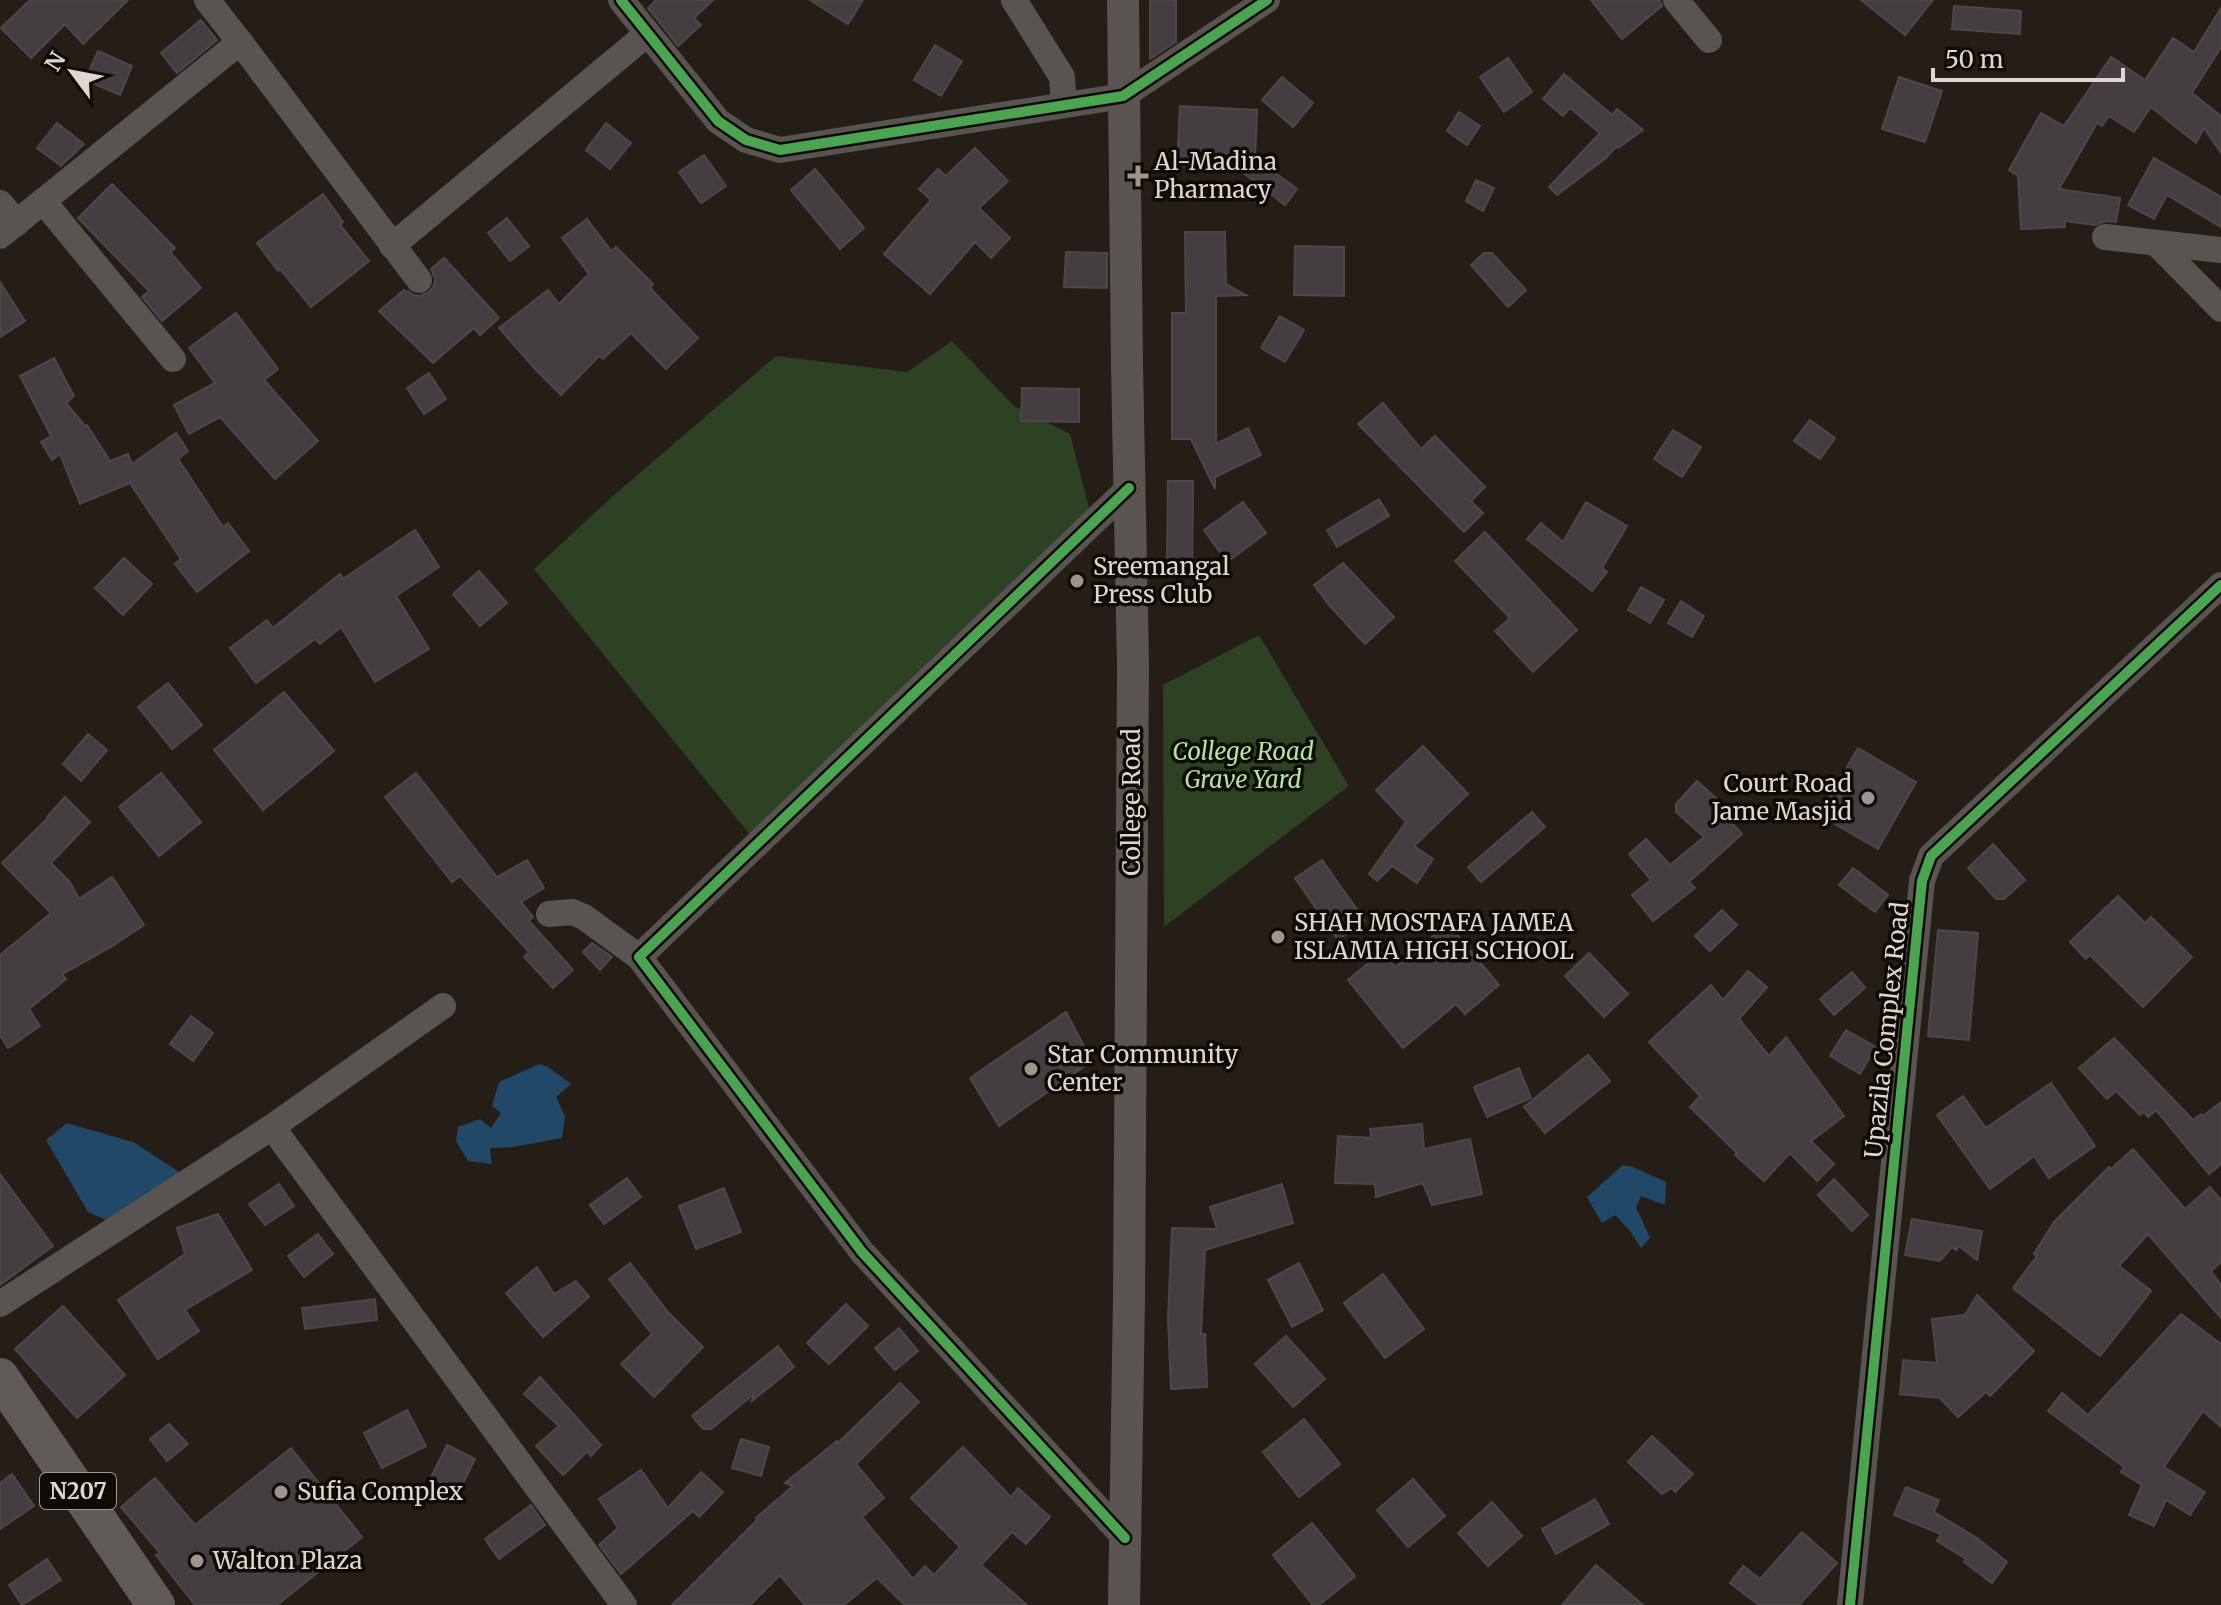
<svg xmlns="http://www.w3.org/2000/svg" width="2221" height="1605" font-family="Merriweather,serif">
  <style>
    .green { fill: #2c4222 }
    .water { fill: #214866 }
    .building { fill: #443d42; stroke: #4c4847; stroke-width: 2 }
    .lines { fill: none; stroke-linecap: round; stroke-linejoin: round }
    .minor { stroke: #575452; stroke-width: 26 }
    .major { stroke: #5a5553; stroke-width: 32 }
    .highway { stroke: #605a59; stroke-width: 38 }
    .cycleway-casing { stroke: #0e0a05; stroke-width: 15 }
    .cycleway { stroke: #4ca352; stroke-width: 10 }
    .poi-dot { fill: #9d968e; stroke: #0e0a05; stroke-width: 3 }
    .labels { text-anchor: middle; stroke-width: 7; stroke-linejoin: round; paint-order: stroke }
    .shield { fill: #0e0a05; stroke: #a09a92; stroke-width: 2 }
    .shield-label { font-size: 22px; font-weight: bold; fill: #ded7ce }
    .poi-label { font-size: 24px; fill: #ded7ce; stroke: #0e0a05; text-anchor: start }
    .park-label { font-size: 24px; font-style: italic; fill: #b2e4a0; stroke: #0e0a05 }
    .street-label { font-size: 24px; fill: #ded7ce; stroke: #0e0a05 }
  </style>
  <rect width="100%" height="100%" fill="#241e17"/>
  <!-- green -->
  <g class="green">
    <polygon points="952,341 1014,406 1070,434 1093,523 751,836 534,569 613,496 776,356 907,372"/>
    <polygon points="1259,635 1349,786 1164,927 1163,685"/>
  </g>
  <!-- water -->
  <g class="water">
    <polygon points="539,1064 548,1067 571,1084 556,1097 565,1116 562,1138 513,1147 490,1148 492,1164 468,1161 456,1141 458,1127 480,1119 491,1128 501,1113 492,1106 499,1082"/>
    <polygon points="67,1123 133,1142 184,1175 111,1222 88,1212 46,1140"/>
    <polygon points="1623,1165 1633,1167 1666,1182 1665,1205 1641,1196 1636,1207 1650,1238 1641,1248 1630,1231 1615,1215 1602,1223 1587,1197"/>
  </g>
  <!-- building -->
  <g class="building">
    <polygon points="30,0 128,0 83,44 65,24 31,58 1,28"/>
    <polygon points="656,0 713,0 694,18 701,25 678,46 648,8"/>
    <polygon points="810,0 863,0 848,24"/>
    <polygon points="1150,0 1176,0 1176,42 1150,59"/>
    <polygon points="1591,0 1660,0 1662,6 1622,39"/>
    <polygon points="1861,0 1933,0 1905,35"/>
    <polygon points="1954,6 2021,11 2020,34 1952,29"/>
    <polygon points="2221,8 2221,47 2192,93 2221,116 2221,153 2204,128 2196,143 2151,107 2134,132 2109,116 2102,126 2097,123 2059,189 2120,198 2116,222 2106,221 2095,225 2065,221 2065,227 2021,229 2018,176 2009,170 2041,113 2064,126 2111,57 2145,80 2173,38 2194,52"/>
    <polygon points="201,20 217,40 177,73 161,53"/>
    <polygon points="935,45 962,61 941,96 914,80"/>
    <polygon points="98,51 132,66 120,95 85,80"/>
    <polygon points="1508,58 1532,92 1504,112 1480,77"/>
    <polygon points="1564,74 1612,115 1617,109 1643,130 1618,148 1616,147 1606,158 1557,195 1549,187 1600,133 1570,108 1563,116 1543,99"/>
    <polygon points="1282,77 1313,103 1293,127 1262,100"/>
    <polygon points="1899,77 1942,91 1925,142 1882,129"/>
    <polygon points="1180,106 1257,110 1255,158 1297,189 1285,205 1238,169 1177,166"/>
    <polygon points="1459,112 1480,126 1467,145 1447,131"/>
    <polygon points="57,123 84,144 61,166 37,148"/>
    <polygon points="606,123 631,143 610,169 586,150"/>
    <polygon points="975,148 1008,181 979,208 1010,238 991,258 975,242 930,294 884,254 931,200 919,189 938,169 946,176"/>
    <polygon points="704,155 726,186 701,203 679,172"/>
    <polygon points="2154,158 2221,197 2221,227 2167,195 2154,219 2128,205"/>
    <polygon points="815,169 864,228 840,249 791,190"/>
    <polygon points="1476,180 1494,188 1483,211 1466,201"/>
    <polygon points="112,184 175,248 170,252 201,288 162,321 142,297 149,291 78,218"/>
    <polygon points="323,194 343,222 340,225 369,261 311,307 280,269 278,271 257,243"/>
    <polygon points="507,218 529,246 510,261 488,233"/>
    <polygon points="587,219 611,251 616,247 653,284 650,288 698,338 666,369 631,333 603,359 599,356 561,395 536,370 499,328 548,290 559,304 589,274 562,238"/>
    <polygon points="1185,232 1225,232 1226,284 1246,295 1216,296 1216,444 1248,428 1261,455 1215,477 1215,489 1191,439 1172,439 1172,313 1186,313"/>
    <polygon points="1295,246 1344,247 1344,296 1294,295"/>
    <polygon points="1066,252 1107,253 1107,288 1064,287"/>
    <polygon points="1484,253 1492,253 1526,290 1508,307 1471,265"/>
    <polygon points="444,258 499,318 480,335 474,328 433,363 379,311 404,290 406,293 408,291 413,295 420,296 429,292 434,286 435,279 431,269"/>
    <polygon points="0,282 25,321 0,337"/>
    <polygon points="236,313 278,369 264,380 318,441 275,479 220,417 189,434 174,405 215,383 189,348"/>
    <polygon points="1280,316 1304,330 1285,362 1261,348"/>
    <polygon points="54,358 74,396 66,403 85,426 87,425 110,461 128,454 132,464 176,433 188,451 178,459 223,527 228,523 249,551 197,592 175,564 181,559 130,483 80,504 60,454 52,460 41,442 51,436 20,376"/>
    <polygon points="429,373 446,399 424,414 407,388"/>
    <polygon points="1022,388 1079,389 1079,422 1021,421"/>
    <polygon points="1383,403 1421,449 1435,436 1485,487 1471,501 1483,513 1464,532 1358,424"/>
    <polygon points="1810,420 1835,438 1820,459 1794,441"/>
    <polygon points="1673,430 1701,447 1682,477 1654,459"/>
    <polygon points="1168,481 1193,481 1192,576 1167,576"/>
    <polygon points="1379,499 1389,516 1337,547 1327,530"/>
    <polygon points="1243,502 1266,533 1227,562 1204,530"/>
    <polygon points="1586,502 1627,526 1602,568 1607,572 1592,591 1527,539 1541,523 1563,542"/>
    <polygon points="415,530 439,567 396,596 429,649 375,682 341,627 320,644 315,639 256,683 230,648 267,620 273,628 340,574 343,579"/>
    <polygon points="1485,532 1577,630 1533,672 1495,631 1510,618 1455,561"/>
    <polygon points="124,558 152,584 123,615 95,588"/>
    <polygon points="1343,563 1394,617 1365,644 1330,606 1314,585"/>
    <polygon points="479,571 507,603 480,626 453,594"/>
    <polygon points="1641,587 1664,600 1650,623 1628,610"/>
    <polygon points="1681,601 1704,616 1692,637 1668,623"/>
    <polygon points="168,683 202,725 172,749 138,707"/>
    <polygon points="284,692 334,751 263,810 214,750"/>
    <polygon points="88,734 107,750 81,781 63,764"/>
    <polygon points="1423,746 1468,794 1414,846 1433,859 1417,883 1392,866 1377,881 1369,874 1406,822 1376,790"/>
    <polygon points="1858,748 1916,782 1878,849 1819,815"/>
    <polygon points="161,773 201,822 159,856 119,807"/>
    <polygon points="416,773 497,877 527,860 544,888 521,902 533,917 529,921 573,970 553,988 524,957 529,952 460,876 452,882 385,797"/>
    <polygon points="1697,781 1718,800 1714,804 1742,834 1689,882 1695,888 1653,921 1632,895 1651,880 1629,854 1646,839 1670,865 1704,837 1676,812 1676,804"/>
    <polygon points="65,797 90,822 51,863 70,882 79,899 112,877 144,925 111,947 62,974 66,979 29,1009 40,1026 8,1048 0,1035 0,955 51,913 2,863 48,818 47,817"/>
    <polygon points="1532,812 1545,827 1481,882 1468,867"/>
    <polygon points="1993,844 2025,880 2004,899 1996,899 1968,868"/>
    <polygon points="1322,860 1365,921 1338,940 1295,878"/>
    <polygon points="1853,868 1888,895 1875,912 1839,885"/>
    <polygon points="2118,896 2145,923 2151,917 2192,957 2143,1007 2090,955 2086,959 2070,942"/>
    <polygon points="1722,910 1737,925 1710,951 1695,936"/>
    <polygon points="1448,924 1499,985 1465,1014 1456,1004 1403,1048 1348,980 1383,951 1395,967"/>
    <polygon points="1938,930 1978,933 1969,1040 1928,1036"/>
    <polygon points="592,943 612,957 600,970 583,952"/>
    <polygon points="1589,953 1628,994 1604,1017 1565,976"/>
    <polygon points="1748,971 1767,987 1739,1019 1769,1056 1786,1037 1844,1116 1811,1141 1834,1164 1817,1181 1790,1153 1764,1181 1735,1155 1737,1153 1690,1107 1700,1096 1649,1042 1711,985 1723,1000"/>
    <polygon points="1852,972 1865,988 1834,1015 1820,999"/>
    <polygon points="1066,1012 1092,1061 999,1126 970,1078"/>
    <polygon points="191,1016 213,1033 193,1061 170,1044"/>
    <polygon points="1846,1030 1876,1047 1860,1074 1830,1056"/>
    <polygon points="2114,1038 2193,1120 2201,1114 2203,1116 2221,1102 2221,1164 2209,1174 2156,1110 2148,1117 2144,1112 2140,1115 2116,1091 2107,1099 2079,1068"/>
    <polygon points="1588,1055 1610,1081 1545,1133 1524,1107"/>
    <polygon points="1519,1068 1531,1098 1487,1117 1474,1087"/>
    <polygon points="2051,1083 2095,1146 2049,1178 2034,1156 1990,1189 1937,1115 1963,1096 1986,1128"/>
    <polygon points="1422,1124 1424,1149 1470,1139 1482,1194 1432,1205 1423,1183 1376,1197 1375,1184 1335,1183 1338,1136 1371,1138 1370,1129"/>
    <polygon points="2133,1149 2185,1209 2210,1187 2221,1200 2221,1262 2211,1271 2221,1285 2221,1318 2148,1234 2119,1266 2151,1291 2100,1356 2013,1288 2037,1256 2034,1254 2054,1222 2109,1167 2111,1169"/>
    <polygon points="0,1174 53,1246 0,1285"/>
    <polygon points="627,1178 641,1197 604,1224 590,1205"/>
    <polygon points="1834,1179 1868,1215 1852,1231 1818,1195"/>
    <polygon points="279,1184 294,1206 265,1225 249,1204"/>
    <polygon points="1282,1184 1293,1223 1205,1250 1201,1334 1205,1334 1207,1387 1171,1389 1168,1318 1172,1228 1217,1229 1210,1207"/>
    <polygon points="724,1188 741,1232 696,1249 679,1206"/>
    <polygon points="218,1214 252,1270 185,1310 199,1331 158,1359 118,1300 185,1254 177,1228"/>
    <polygon points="1912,1219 1982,1231 1977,1260 1959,1246 1956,1250 1952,1247 1940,1261 1905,1255"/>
    <polygon points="318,1234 333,1254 304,1277 288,1256"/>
    <polygon points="630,1263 668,1312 703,1347 654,1397 621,1364 652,1334 609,1279"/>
    <polygon points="1299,1263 1323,1310 1292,1327 1268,1280"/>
    <polygon points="537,1267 554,1294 576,1281 589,1297 543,1337 506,1293"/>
    <polygon points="1383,1274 1424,1329 1385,1358 1344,1303"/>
    <polygon points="1977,1295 2034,1351 1990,1396 1986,1392 1958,1417 1940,1398 1900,1394 1903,1360 1937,1363 1932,1319 1965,1315"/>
    <polygon points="375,1299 377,1320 305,1329 302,1308"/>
    <polygon points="846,1304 868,1326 829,1364 807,1343"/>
    <polygon points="63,1306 125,1375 77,1418 15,1349"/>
    <polygon points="2181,1314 2221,1344 2221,1427 2203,1411 2164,1467 2205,1492 2190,1515 2166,1500 2154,1526 2129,1515 2142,1485 2121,1472 2124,1467 2048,1411 2062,1393 2088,1415"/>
    <polygon points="899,1328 918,1351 895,1370 875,1348"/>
    <polygon points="1286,1336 1325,1379 1293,1407 1255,1364"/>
    <polygon points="778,1346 794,1367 752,1401 754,1394 711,1429 703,1429 692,1416"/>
    <polygon points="540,1377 601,1445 591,1456 587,1452 563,1475 536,1446 559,1426 524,1394"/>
    <polygon points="900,1383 919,1402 856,1464 884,1498 862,1517 913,1579 925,1566 934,1575 960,1547 911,1498 963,1447 1011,1497 1018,1488 1050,1517 1026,1544 1012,1532 981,1565 1027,1605 905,1605 877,1578 844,1605 805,1605 780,1575 750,1605 672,1605 757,1520 756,1518 793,1486 785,1483 837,1441 838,1443"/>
    <polygon points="407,1410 426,1446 382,1468 364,1433"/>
    <polygon points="1304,1419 1340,1464 1299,1497 1263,1452"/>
    <polygon points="169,1424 188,1444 167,1461 150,1439"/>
    <polygon points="1652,1436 1693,1474 1675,1492 1672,1488 1662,1494 1628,1462"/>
    <polygon points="741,1439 769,1447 761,1476 732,1468"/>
    <polygon points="447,1445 475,1459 459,1492 431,1477"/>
    <polygon points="291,1448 362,1537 277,1605 195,1605 156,1555 160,1553 121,1507 155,1478 195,1525"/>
    <polygon points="641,1470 668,1508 701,1472 723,1492 699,1517 693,1511 621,1574 599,1545 618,1528 599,1499"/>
    <polygon points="12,1474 34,1506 0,1529 0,1483"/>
    <polygon points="1413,1479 1445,1516 1408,1547 1377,1510"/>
    <polygon points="1906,1487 1939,1500 1934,1512 1977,1538 2007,1562 1992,1583 1964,1562 1966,1559 1937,1541 1941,1534 1894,1515"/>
    <polygon points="1595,1499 1609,1524 1556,1554 1542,1529"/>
    <polygon points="1492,1502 1522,1536 1488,1566 1458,1533"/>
    <polygon points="531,1505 545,1525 499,1559 485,1539"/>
    <polygon points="1312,1523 1355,1576 1319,1605 1313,1605 1273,1555"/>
    <polygon points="1802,1532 1837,1563 1799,1605 1759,1605 1730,1583 1743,1566 1760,1579"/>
    <polygon points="47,1559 61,1580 22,1605 9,1585"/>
    <polygon points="1596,1565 1643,1605 1562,1605"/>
  </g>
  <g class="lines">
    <!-- minor -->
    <g class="minor">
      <polyline points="207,0 240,42 419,280"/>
      <polyline points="621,0 718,121 746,140 780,150 1123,96 1267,0"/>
      <polyline points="1014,0 1062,77 1064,105"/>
      <polyline points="1676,0 1709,40"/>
      <polyline points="43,201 173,359"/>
      <polyline points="0,203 17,223"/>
      <polyline points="0,236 240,42"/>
      <polyline points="2105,237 2221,250"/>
      <polyline points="2156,243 2221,309"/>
      <polyline points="392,246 647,34"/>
      <polyline points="549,914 572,912 584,917 639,957 862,1252 1125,1538"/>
      <polyline points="639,957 1129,488"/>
      <polyline points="272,1127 624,1605"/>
      <polyline points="0,1304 272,1127 443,1006"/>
      <polyline points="1850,1605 1922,881 1931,856 2221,585"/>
    </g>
    <!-- major -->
    <polyline class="major" points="1123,0 1127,365 1133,665 1129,1298 1124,1605"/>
    <!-- highway -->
    <polyline class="highway" points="0,1377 156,1605"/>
    <defs>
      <g id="cycleway">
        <polyline points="621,0 718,121 746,140 780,150 1123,96 1267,0"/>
        <polyline points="1125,1538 862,1252 639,957 1129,488"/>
        <polyline points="1850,1605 1922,881 1931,856 2221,585"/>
      </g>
    </defs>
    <!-- cycleway casing -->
    <use href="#cycleway" class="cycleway-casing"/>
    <!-- cycleway -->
    <use href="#cycleway" class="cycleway"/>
  </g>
  <!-- markers -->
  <g class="poi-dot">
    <path d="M1134 164h8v8h8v8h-8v8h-8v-8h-8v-8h8z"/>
    <circle cx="1077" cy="581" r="8"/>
    <circle cx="1868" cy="798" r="8"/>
    <circle cx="1278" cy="937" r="8"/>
    <circle cx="1031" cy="1069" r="8"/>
    <circle cx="281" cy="1492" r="8"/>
    <circle cx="197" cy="1561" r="8"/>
  </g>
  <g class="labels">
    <!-- shield labels -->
    <rect class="shield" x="40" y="1473" width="76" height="36" rx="6"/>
    <g class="shield-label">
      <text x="78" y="1499">N207</text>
    </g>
    <!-- poi labels -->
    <g class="poi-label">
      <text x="1154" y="170">Al-Madina<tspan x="1154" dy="28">Pharmacy</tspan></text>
      <text x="1093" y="575">Sreemangal<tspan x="1093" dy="28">Press Club</tspan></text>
      <text x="1852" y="792" text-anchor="end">Court Road<tspan x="1852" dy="28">Jame Masjid</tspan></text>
      <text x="1294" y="931">SHAH MOSTAFA JAMEA<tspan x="1294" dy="28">ISLAMIA HIGH SCHOOL</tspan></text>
      <text x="1047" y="1063">Star Community<tspan x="1047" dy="28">Center</tspan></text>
      <text x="297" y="1500">Sufia Complex</text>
      <text x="213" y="1569">Walton Plaza</text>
    </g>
    <!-- park labels -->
    <g class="park-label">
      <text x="1243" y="760">College Road<tspan x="1243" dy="28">Grave Yard</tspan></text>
    </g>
    <!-- street labels -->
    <g class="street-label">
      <text transform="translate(1132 802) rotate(-90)" y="8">College Road</text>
      <text transform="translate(1887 1030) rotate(-84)" y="8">Upazila Complex Road</text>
    </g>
  </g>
  <!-- north arrow -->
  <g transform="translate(72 72) rotate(302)" stroke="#0e0a05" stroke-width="6" paint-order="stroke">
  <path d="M0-6L14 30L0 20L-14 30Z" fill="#ded7ce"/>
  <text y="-12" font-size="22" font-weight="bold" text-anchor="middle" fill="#ded7ce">N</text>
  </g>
  <!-- scale -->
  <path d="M1933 68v12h190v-12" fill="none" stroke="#ded7ce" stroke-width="4"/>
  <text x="1945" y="68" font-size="24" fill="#ded7ce" stroke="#0e0a05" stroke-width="6" paint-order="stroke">50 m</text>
</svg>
